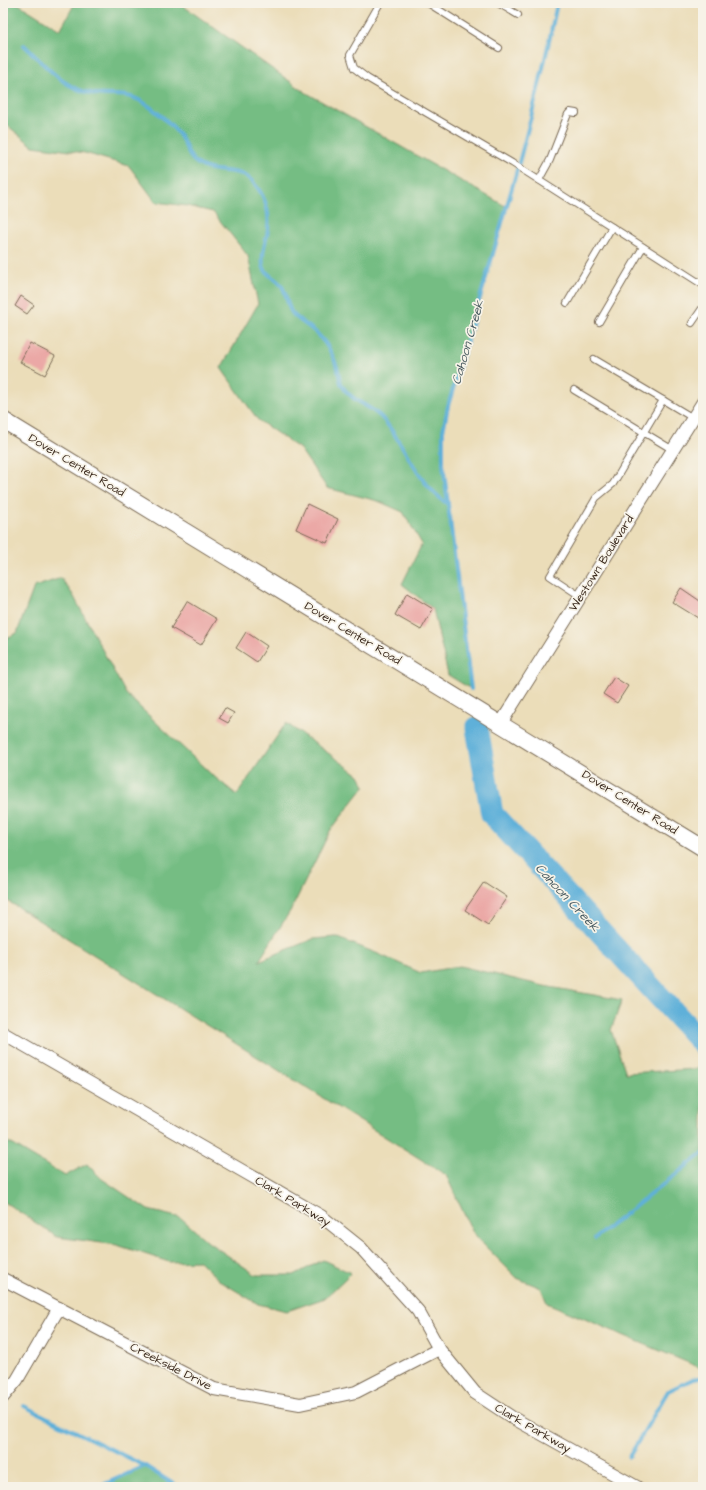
<svg xmlns="http://www.w3.org/2000/svg" width="706" height="1490" font-family="'Architects Daughter',sans-serif">
  <style>
    .forest { fill: #75bd83; stroke: #587450 }
    .lines { fill: none; stroke-linecap: round; stroke-linejoin: round }
    .stream { stroke: #5eb0d9; stroke-width: 4 }
    .river { stroke: #5eb0d9; stroke-width: 23 }
    .building { fill: #eba8a6 }
    .service-casing { stroke: #796954; stroke-width: 8 }
    .minor-casing { stroke: #796954; stroke-width: 14 }
    .tertiary-casing { stroke: #796954; stroke-width: 18 }
    .service { stroke: #fff; stroke-width: 6 }
    .minor { stroke: #fff; stroke-width: 12 }
    .tertiary { stroke: #fff; stroke-width: 16 }
    .labels { text-anchor: middle; stroke-width: 3.5; stroke-linejoin: round; paint-order: stroke }
    .street-label { font-size: 12px; fill: #3b2a1e; stroke: #f7f3e8 }
    .water-label { font-size: 13px; font-style: italic; fill: #47595f; stroke: #f7f3e8 }
  </style>
  <rect width="100%" height="100%" fill="#f7f3e8"/>
  <filter id="ink" filterUnits="userSpaceOnUse"><feTurbulence type="fractalNoise" baseFrequency=".025" numOctaves="2"/><feDisplacementMap in="SourceGraphic" scale="8" xChannelSelector="R" yChannelSelector="G"/><feConvolveMatrix kernelMatrix="1 2 1 2 8 2 1 2 1" color-interpolation-filters="sRGB"/></filter>
  <filter id="wash" filterUnits="userSpaceOnUse"><feTurbulence type="fractalNoise" baseFrequency=".012" numOctaves="4" result="noise"/><feDisplacementMap in="SourceGraphic" scale="16" xChannelSelector="R" yChannelSelector="G"/><feGaussianBlur stdDeviation="0.9" result="paint"/><feColorMatrix in="noise" values="0 0 0 0 0 0 0 0 0 0 0 0 0 0 0 0 0 1.4 0 .05"/><feComposite in="paint" operator="in"/></filter>
  <g filter="url(#wash)">
    <rect width="100%" height="100%" fill="#ebddb9"/>
    <!-- forest -->
    <g class="forest">
      <polygon points="3,3 17,3 60,30 75,3 179,3 305,92 507,207 448,406 443,431 443,464 471,689 448,675 433,609 402,584 422,544 403,512 378,501 327,488 300,449 258,420 221,368 258,304 248,256 213,212 187,206 156,202 129,166 85,153 33,146 3,122"/>
      <polygon points="61,578 73,595 126,694 211,774 237,795 286,723 359,775 365,786 330,831 292,908 259,961 313,939 336,937 376,953 421,973 460,966 544,986 622,1000 611,1030 626,1073 697,1069 703,1059 703,1369 547,1303 541,1288 517,1278 484,1245 472,1231 446,1175 3,898 3,640 17,633 34,587"/>
      <polygon points="3,1141 10,1143 65,1176 87,1164 102,1179 148,1210 181,1218 208,1242 256,1275 294,1275 323,1260 351,1273 325,1298 287,1311 258,1304 220,1281 199,1261 169,1262 117,1245 57,1237 3,1201"/>
      <polygon points="145,1466 178,1487 98,1487"/>
    </g>
    <g class="lines">
      <!-- stream -->
      <g class="stream">
        <path d="M 24,45 C 46,66 64,90 95,94 C 110,97 125,92 139,100 C 151,106 173,125 180,136 C 187,146 187,157 198,164 C 213,175 238,166 252,181 C 266,196 271,215 267,235 C 265,244 261,255 263,265 C 265,275 275,277 281,285 C 287,292 286,304 292,313 C 299,322 313,327 320,337 C 327,344 334,357 337,367 C 339,372 339,378 341,383 C 349,401 370,405 382,418 C 407,446 416,483 448,504"/>
        <path d="M 471,689 L 443,464 L 443,431 L 448,406 C 487,272 530,140 557,3"/>
        <polyline points="595,1238 703,1153"/>
        <polyline points="24,1406 145,1466 178,1487"/>
        <polyline points="629,1457 668,1391 693,1379 703,1377"/>
        <polyline points="98,1487 145,1466"/>
      </g>
      <!-- river -->
      <polyline class="river" points="477,728 492,814 703,1044"/>
    </g>
    <g id="blocks">
      <!-- building -->
      <g class="building">
        <polygon points="21,296 34,305 27,314 15,306"/>
        <polygon points="30,343 55,356 45,375 20,362"/>
        <polygon points="307,504 338,519 327,543 296,529"/>
        <polygon points="681,588 703,603 703,610 698,618 672,602"/>
        <polygon points="407,593 433,609 421,630 395,615"/>
        <polygon points="187,601 217,619 201,645 171,628"/>
        <polygon points="246,632 267,646 257,662 236,648"/>
        <polygon points="614,677 628,686 617,703 603,694"/>
        <polygon points="225,708 234,713 228,723 219,718"/>
        <polygon points="484,882 507,897 488,925 465,910"/>
      </g>
    </g>
  </g>
  <g filter="url(#ink)">
    <use href="#blocks" fill-opacity="0" stroke="#796954" stroke-width="1"/>
    <g class="lines">
      <defs>
        <g id="service">
          <polyline points="380,3 350,55 354,68 367,78 512,163 703,285"/>
          <polyline points="428,3 499,48"/>
          <polyline points="498,3 518,15"/>
          <polyline points="539,180 550,160 568,114 570,112 576,113"/>
          <polyline points="567,303 612,227"/>
          <polyline points="599,322 643,247"/>
          <polyline points="692,323 703,307"/>
          <polyline points="594,359 663,400"/>
          <polyline points="574,390 673,450"/>
          <polyline points="580,596 550,576 596,498 613,484 663,400 693,418"/>
        </g>
        <g id="minor">
          <polyline points="501,723 703,402"/>
          <polyline points="3,1033 321,1216 361,1248 418,1311 439,1349 475,1393 513,1418 637,1487"/>
          <polyline points="3,1279 214,1389 300,1404 356,1392 439,1349"/>
          <polyline points="3,1397 17,1380 59,1308"/>
        </g>
        <polyline id="tertiary" points="3,420 703,848"/>
      </defs>
      <!-- service casing -->
      <use href="#service" class="service-casing"/>
      <!-- minor casing -->
      <use href="#minor" class="minor-casing"/>
      <!-- tertiary casing -->
      <use href="#tertiary" class="tertiary-casing"/>
      <!-- service -->
      <use href="#service" class="service"/>
      <!-- minor -->
      <use href="#minor" class="minor"/>
      <!-- tertiary -->
      <use href="#tertiary" class="tertiary"/>
    </g>
  </g>
  <g class="labels">
    <!-- street labels -->
    <g class="street-label">
      <text transform="translate(77 465) rotate(31)" y="4">Dover Center Road</text>
      <text transform="translate(601 563) rotate(-58)" y="4">Westown Boulevard</text>
      <text transform="translate(353 633) rotate(31)" y="4">Dover Center Road</text>
      <text transform="translate(630 802) rotate(32)" y="4">Dover Center Road</text>
      <text transform="translate(293 1201) rotate(31)" y="4">Clark Parkway</text>
      <text transform="translate(171 1366) rotate(27)" y="4">Creekside Drive</text>
      <text transform="translate(533 1428) rotate(30)" y="4">Clark Parkway</text>
    </g>
    <!-- water labels -->
    <g class="water-label">
      <text transform="translate(467 342) rotate(-74)" y="5">Cahoon Creek</text>
      <text transform="translate(568 897) rotate(47)" y="5">Cahoon Creek</text>
    </g>
  </g>
  <!-- margin -->
  <rect width="706" height="1490" fill="none" stroke="#f7f3e8" stroke-width="16"/>
</svg>
